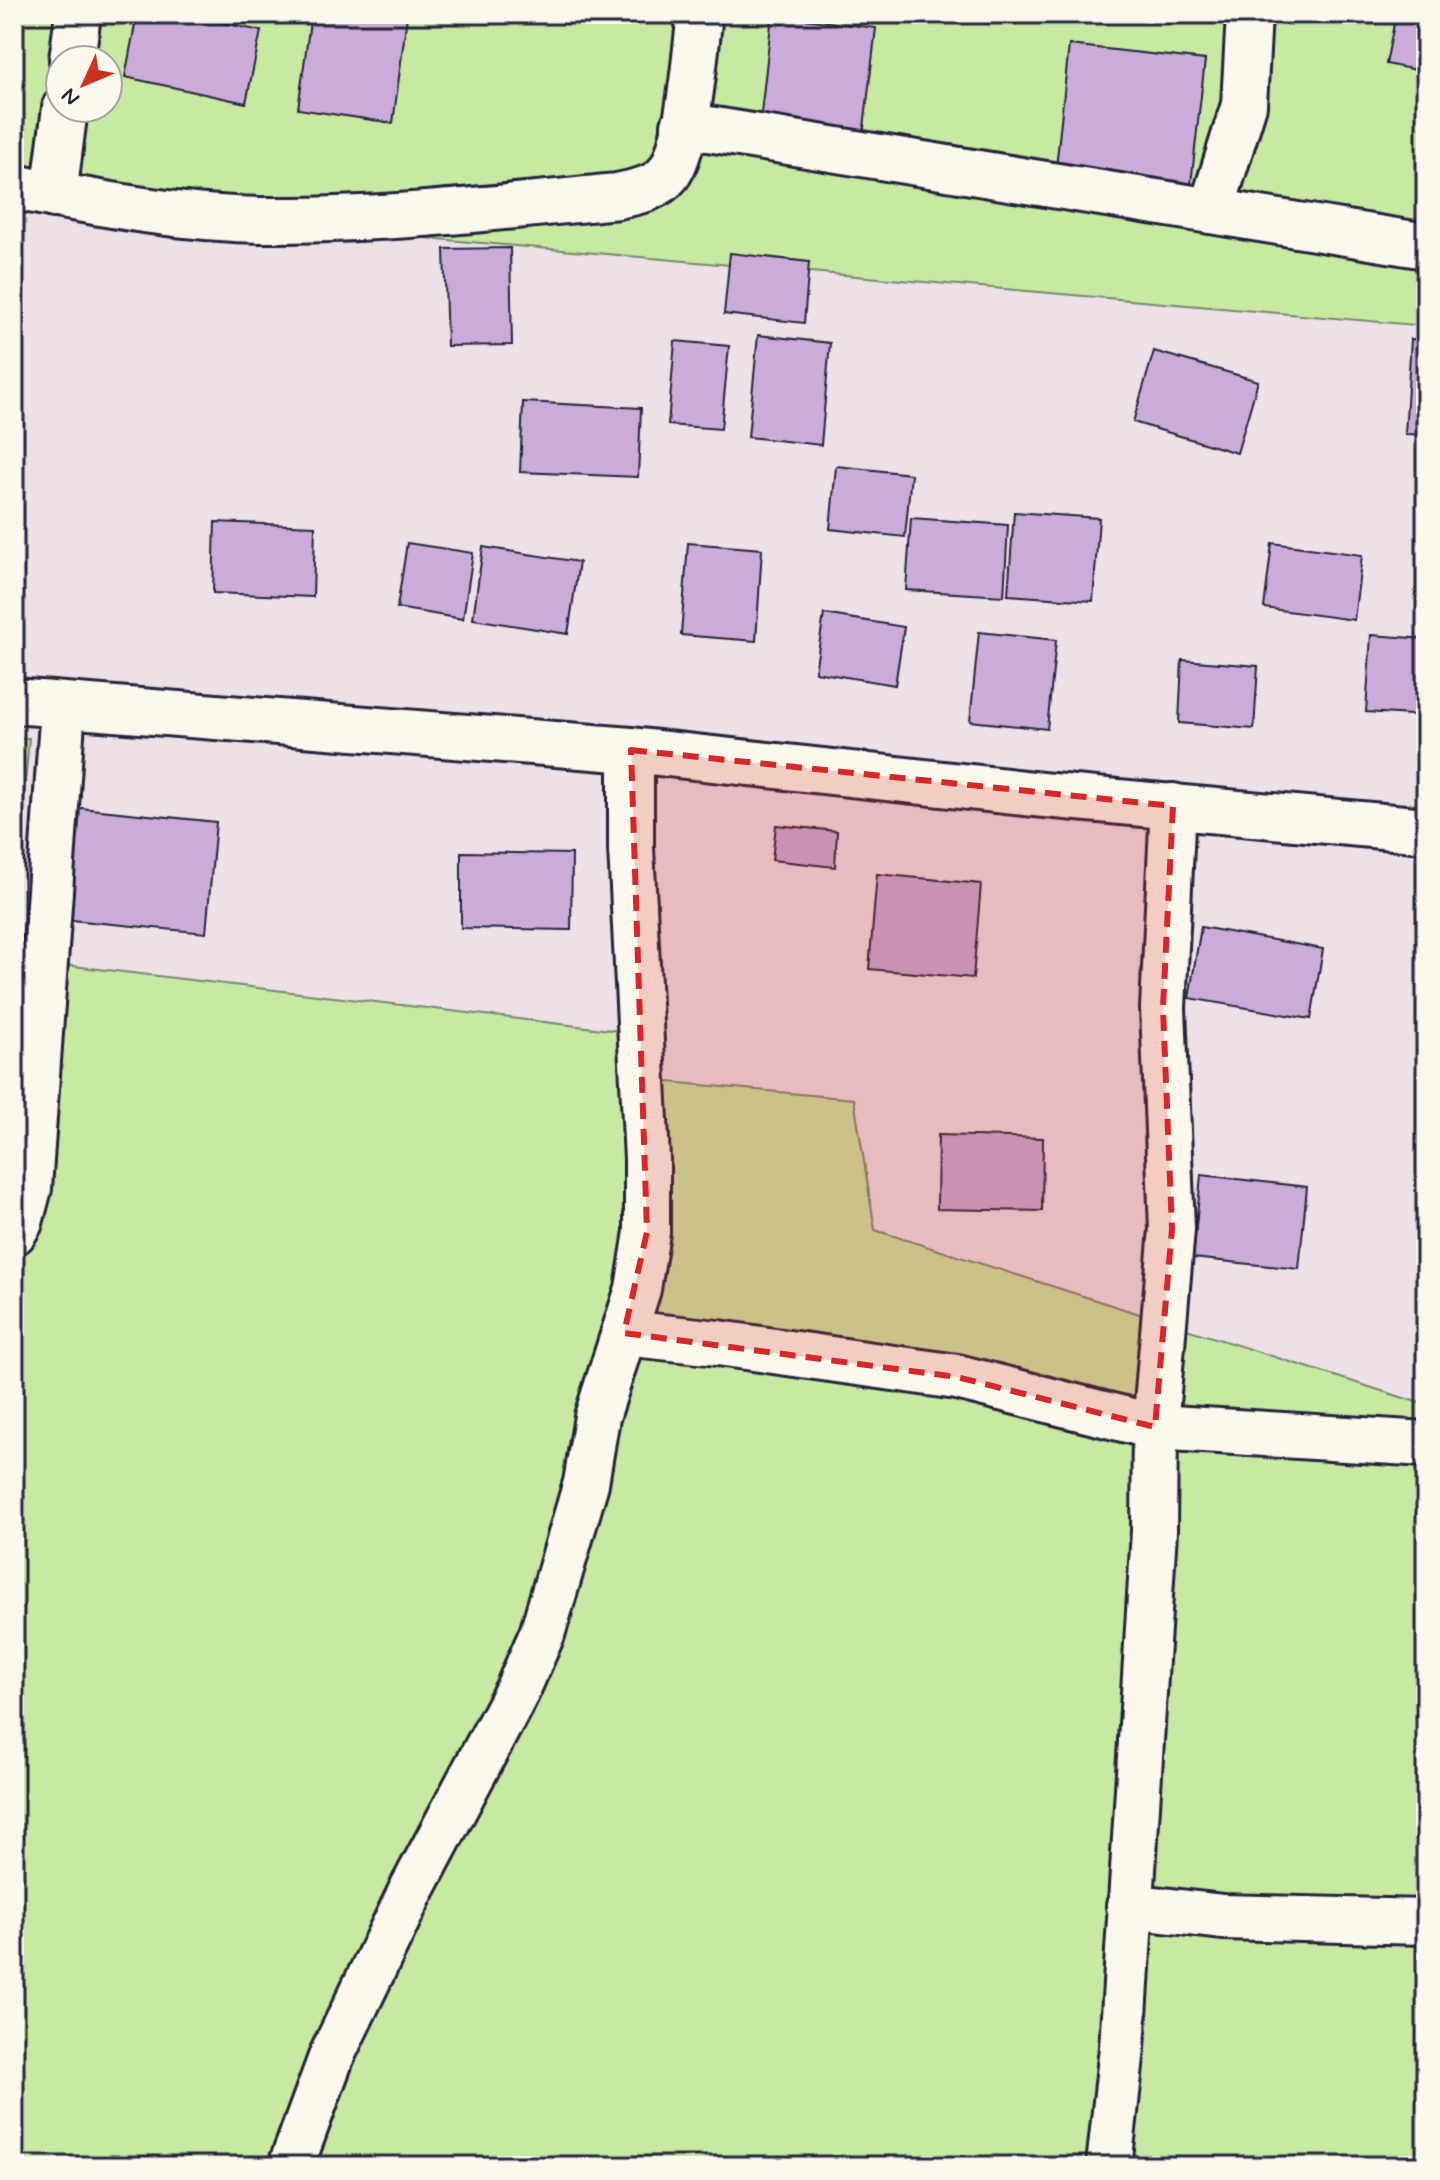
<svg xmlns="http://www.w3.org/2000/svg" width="1440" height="2180" font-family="Mynerve,sans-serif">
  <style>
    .green { fill: #c7e9a1; stroke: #74866e; stroke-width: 2; fill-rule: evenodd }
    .building { fill: #cbacd8; stroke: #22223b; stroke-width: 2 }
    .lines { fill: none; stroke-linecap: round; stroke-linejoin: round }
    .street-casing { stroke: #22223b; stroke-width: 50 }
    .secondary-casing { stroke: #22223b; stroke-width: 50 }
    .street { stroke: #fbf7ec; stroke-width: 44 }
    .secondary { stroke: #fbf7ec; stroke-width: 44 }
    .marked { fill: #d62828; fill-opacity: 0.2; stroke: #d62828; stroke-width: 6; stroke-dasharray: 16 10; stroke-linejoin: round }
  </style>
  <rect width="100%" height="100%" fill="#ede0e6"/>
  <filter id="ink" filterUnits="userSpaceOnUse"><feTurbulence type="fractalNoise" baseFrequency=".0125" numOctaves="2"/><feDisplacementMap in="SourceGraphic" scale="16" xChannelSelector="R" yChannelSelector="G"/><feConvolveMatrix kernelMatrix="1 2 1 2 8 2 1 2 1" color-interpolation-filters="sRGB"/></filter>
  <g filter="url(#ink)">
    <!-- green -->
    <g class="green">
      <path d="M 14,14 L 1426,14 L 1426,326 L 14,202 ZM 60,60 L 108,60 L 108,108 L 60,108 Z"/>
      <polygon points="29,738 14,913 14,740"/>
      <polygon points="14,959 636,1033 635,1079 854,1099 875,1230 1426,1405 1426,2166 14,2166"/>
    </g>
    <!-- building -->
    <g class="building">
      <polygon points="137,14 180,14 261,31 246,103 125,77"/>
      <polygon points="311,14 407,16 393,123 298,109"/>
      <polygon points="1396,14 1426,14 1426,72 1386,64"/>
      <polygon points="772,15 876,28 863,136 760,123"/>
      <polygon points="1069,45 1205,60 1191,184 1056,168"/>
      <polygon points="510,248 512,345 447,346 444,249"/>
      <polygon points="730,253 809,262 804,323 724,314"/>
      <polygon points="758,335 830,343 821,445 748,437"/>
      <polygon points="1411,339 1426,340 1426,435 1405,434"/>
      <polygon points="675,341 729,346 721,429 668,425"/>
      <polygon points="1154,351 1258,381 1237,453 1133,422"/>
      <polygon points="523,402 641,408 638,477 520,472"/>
      <polygon points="836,466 911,474 905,537 830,529"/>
      <polygon points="1014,512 1099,518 1093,601 1008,595"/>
      <polygon points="911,518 1008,525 1004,596 906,590"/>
      <polygon points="215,522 315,526 313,597 213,593"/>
      <polygon points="407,543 473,553 463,619 397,608"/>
      <polygon points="688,543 762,549 756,641 681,635"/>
      <polygon points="1272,543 1362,555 1354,620 1264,608"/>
      <polygon points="483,547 579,562 568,634 473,619"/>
      <polygon points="824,614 904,627 895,685 815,672"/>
      <polygon points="979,632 1056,640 1047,729 970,721"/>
      <polygon points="1371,635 1426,639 1426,716 1366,712"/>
      <polygon points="1182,660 1258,666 1254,729 1179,723"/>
      <polygon points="71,807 216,822 206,933 61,919"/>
      <polygon points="776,825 837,831 835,867 772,860"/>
      <polygon points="461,852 572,854 571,930 461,928"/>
      <polygon points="877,874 981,884 973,978 869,969"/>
      <polygon points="1201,927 1323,949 1311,1019 1189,998"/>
      <polygon points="938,1135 1043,1138 1042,1211 937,1209"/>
      <polygon points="1201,1175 1307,1187 1299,1269 1193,1258"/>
    </g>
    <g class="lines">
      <defs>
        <g id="street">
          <polyline points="72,60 78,14"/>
          <polyline points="684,125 1426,246"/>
          <path d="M 14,187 C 101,204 190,221 279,220 C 392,220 505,207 618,196 C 635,192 656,189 668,174 C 689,147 695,50 700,14"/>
          <polyline points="54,195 65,108"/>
          <polyline points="1211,211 1244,105 1249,14"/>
          <polyline points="14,1232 20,1222 29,1188 63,707"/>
          <polyline points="624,1333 718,1343 957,1377 1155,1427 1426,1444"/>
          <polyline points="1129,1906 1223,1917 1426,1922"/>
          <polyline points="291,2166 332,2055 410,1893 517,1691 542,1634 586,1483 597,1417 638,1289 647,1232 647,1159 631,848 631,750"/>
          <polyline points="1109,2166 1122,2048 1154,1531 1155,1427 1172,1229 1163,1008 1173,806"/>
        </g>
        <polyline id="secondary" points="14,701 631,750 1043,795 1426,830"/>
      </defs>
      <!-- street casing -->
      <use href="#street" class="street-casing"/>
      <!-- secondary casing -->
      <use href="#secondary" class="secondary-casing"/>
      <!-- street -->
      <use href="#street" class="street"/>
      <!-- secondary -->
      <use href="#secondary" class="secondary"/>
    </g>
  </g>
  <!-- marked area -->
  <path class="marked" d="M 631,750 L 1173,806 L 1163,1008 L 1172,1229 L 1155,1427 L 957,1377 L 624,1333 L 647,1232 Z"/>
  <!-- margin -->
  <rect width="1440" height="2180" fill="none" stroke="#fbf7ec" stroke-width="48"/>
  <rect x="24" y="24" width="1392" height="2132" fill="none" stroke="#22223b" stroke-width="3" filter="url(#ink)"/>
  <!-- north arrow -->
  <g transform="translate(84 84) rotate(226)"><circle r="38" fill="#fbf7ec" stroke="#a4a2a5" stroke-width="2"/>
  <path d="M0-6L14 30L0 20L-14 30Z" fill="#c8321e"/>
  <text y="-12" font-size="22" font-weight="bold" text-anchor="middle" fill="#22223b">N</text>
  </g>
</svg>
